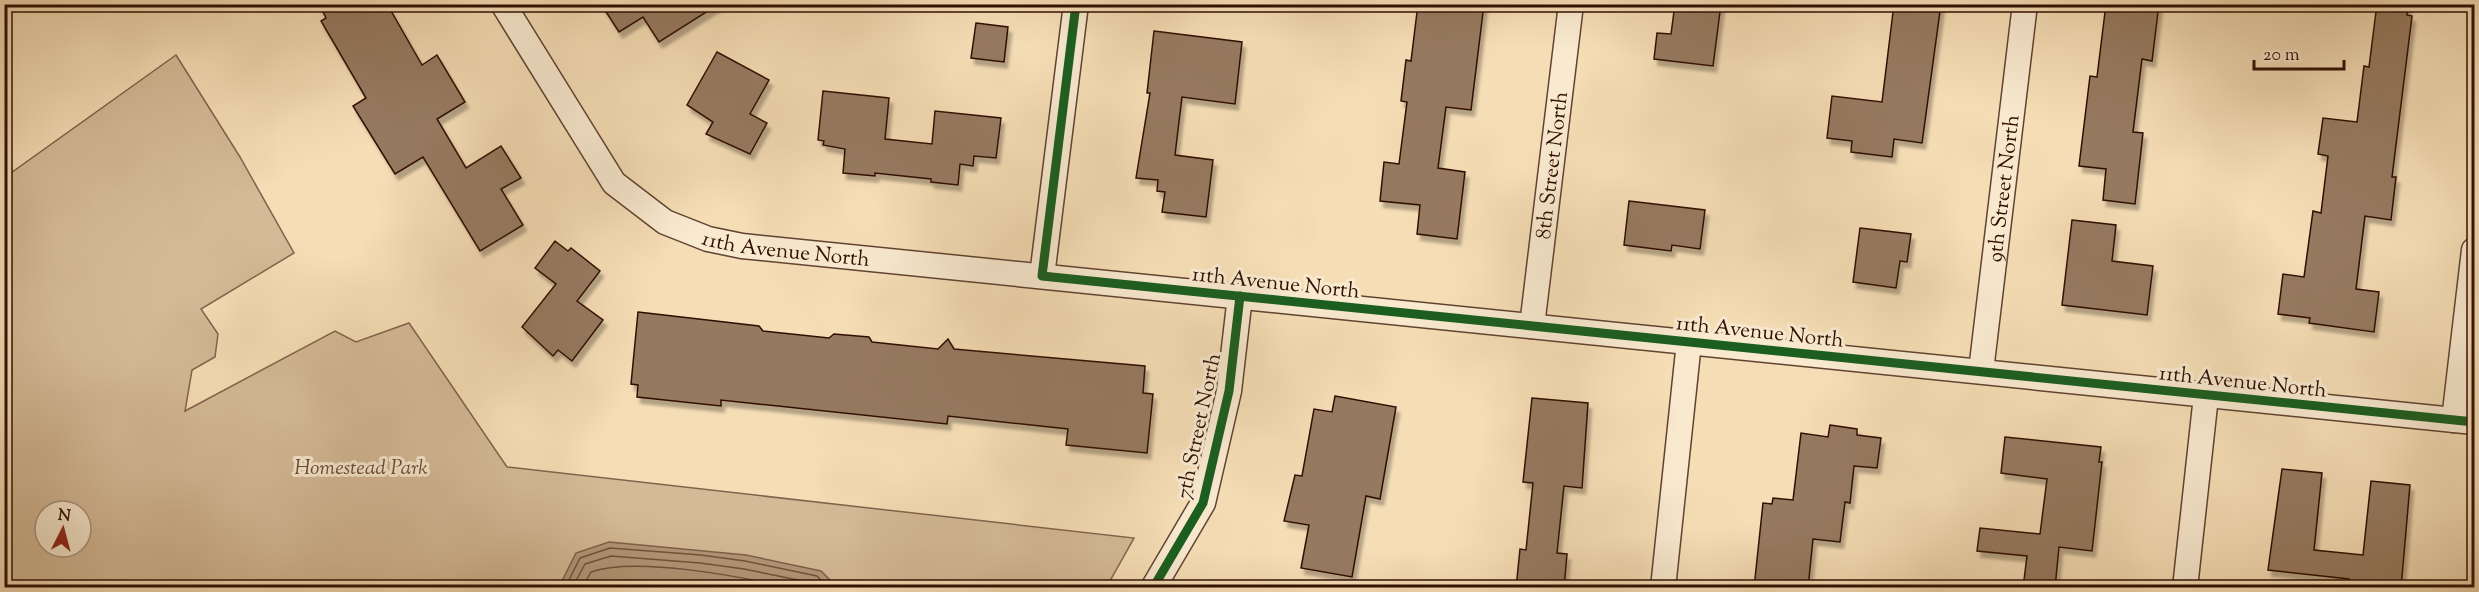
<svg xmlns="http://www.w3.org/2000/svg" width="2479" height="592" font-family="'Sorts Mill Goudy',serif">
  <style>
    .green { fill: #d4ba97; stroke: #82644d; stroke-width: 1.5; fill-rule: evenodd }
    .water { fill: #b29778; stroke: #7e6149; stroke-width: 1.5 }
    .lines { fill: none; stroke-linecap: round; stroke-linejoin: round }
    .shore { stroke: #71533e; stroke-width: 1.5 }
    .stream { stroke: #7e6149; stroke-width: 9 }
    .building { fill: #967a60; stroke: #300f03; stroke-width: 1.5; filter: url(#shadow) }
    .street-casing { stroke: #614230; stroke-width: 27 }
    .street { stroke: #f8e9cf; stroke-width: 24 }
    .cycleway-casing { stroke: #f8e9cf; stroke-width: 13 }
    .cycleway { stroke: #1b5e20; stroke-width: 9 }
    .labels { text-anchor: middle; stroke-width: 6; stroke-linejoin: round; paint-order: stroke }
    .street-label { font-size: 21px; fill: #300f03; stroke: #f8e9cf }
    .park-label { font-size: 21px; font-style: italic; fill: #694b37; stroke: #f8e9cf }
  </style>
  <defs>
    <filter id="shadow"><feDropShadow dx="3.5" dy="6" stdDeviation="1.5" flood-color="#0004"/></filter>
  </defs>
  <rect width="100%" height="100%" fill="#f5ddb5"/>
  <filter id="stains"><feTurbulence type="fractalNoise" baseFrequency=".00333" numOctaves="4"/><feColorMatrix values="0 0 0 0 .2 0 0 0 0 .09 0 0 0 0 .02 0 0 0 .5 -.17"/></filter>
  <radialGradient id="worn" r=".72"><stop offset=".6" stop-color="#630" stop-opacity="0"/><stop offset="1" stop-color="#630" stop-opacity=".3"/></radialGradient>
  <!-- green -->
  <path class="green" d="M 176,55 L 240,157 L 294,253 L 201,309 L 218,334 L 215,357 L 192,370 L 185,411 L 335,331 L 356,342 L 409,323 L 507,467 L 1134,538 L 1106,588 L 5,587 L 4,178 ZM 45,511 L 81,511 L 81,547 L 45,547 Z"/>
  <!-- water -->
  <polygon class="water" points="609,542 746,555 821,571 837,587 559,587 576,553"/>
  <g class="lines">
    <!-- shore -->
    <g class="shore">
      <polyline points="565,588 580,558 610,548 701,555 745,561 817,576 828,588"/>
      <polyline points="572,588 585,564 611,556 700,563 744,569 813,583 818,588"/>
      <path d="M 582,588 L 591,572 C 635,556 743,577 790,588"/>
    </g>
    <!-- stream -->
    <polyline class="stream" points="405,588 434,585 460,588"/>
  </g>
  <!-- building -->
  <g class="building">
    <polygon points="319,4 387,4 422,65 437,55 465,102 437,119 466,168 501,146 521,178 501,189 523,225 480,251 423,157 395,174 353,106 366,98 321,21 326,18"/>
    <polygon points="601,4 719,4 659,42 643,17 619,32"/>
    <polygon points="1418,4 1484,4 1471,110 1446,107 1438,168 1465,172 1457,239 1417,234 1420,205 1380,201 1384,162 1399,164 1407,102 1401,101 1406,60 1411,61"/>
    <polygon points="1675,4 1721,4 1713,66 1654,59 1657,33 1671,34"/>
    <polygon points="1894,4 1941,4 1922,143 1894,139 1892,157 1851,152 1852,141 1827,138 1832,96 1882,102"/>
    <polygon points="2106,4 2159,4 2152,61 2142,59 2133,132 2143,133 2135,204 2103,200 2106,169 2079,166 2090,76 2097,77"/>
    <polygon points="2377,4 2408,4 2407,15 2412,16 2392,177 2396,177 2391,220 2365,216 2356,289 2379,292 2374,332 2309,323 2310,318 2278,314 2283,274 2304,277 2313,211 2321,213 2328,156 2318,154 2323,118 2357,122 2364,66 2369,67"/>
    <polygon points="976,23 1008,27 1004,62 971,58"/>
    <polygon points="1154,31 1242,42 1235,104 1182,97 1175,155 1213,160 1206,217 1162,212 1165,192 1157,191 1158,180 1136,178 1150,93 1147,93"/>
    <polygon points="717,52 769,80 750,114 767,123 750,154 706,134 713,122 687,105"/>
    <polygon points="823,91 889,98 885,139 932,144 935,111 1001,118 996,158 974,156 973,166 960,164 958,185 931,182 931,179 875,173 875,176 843,173 845,149 823,145 824,141 818,140"/>
    <polygon points="1629,201 1705,210 1700,249 1672,245 1671,251 1624,245"/>
    <polygon points="2072,220 2116,225 2112,261 2153,266 2147,315 2062,305"/>
    <polygon points="1860,228 1911,234 1907,262 1900,261 1896,288 1853,282"/>
    <polygon points="555,241 568,251 571,248 600,271 577,301 603,320 572,361 558,350 553,356 522,327 556,284 535,268"/>
    <polygon points="638,312 759,326 763,331 829,338 834,334 869,337 872,342 938,349 948,339 954,349 1145,366 1143,393 1153,394 1147,453 1066,445 1068,429 948,416 947,424 721,400 721,406 637,397 638,385 631,384"/>
    <polygon points="1335,396 1396,407 1380,499 1366,496 1352,577 1301,568 1309,525 1284,521 1295,475 1302,476 1314,409 1332,412"/>
    <polygon points="1532,398 1588,403 1582,488 1564,486 1557,553 1567,554 1564,588 1516,588 1520,549 1526,550 1533,483 1523,482"/>
    <polygon points="1830,425 1857,429 1857,435 1881,438 1877,468 1854,466 1850,503 1845,502 1840,542 1813,539 1808,588 1754,588 1763,503 1772,504 1773,498 1793,500 1801,433 1828,437"/>
    <polygon points="2005,437 2101,447 2099,462 2102,462 2092,551 2059,547 2055,588 2023,588 2027,556 1977,551 1980,528 2040,534 2047,479 2001,473"/>
    <polygon points="2282,469 2322,473 2314,550 2363,555 2371,481 2410,485 2401,588 2348,588 2349,579 2268,570"/>
  </g>
  <g class="lines">
    <defs>
      <g id="street">
        <path id="s1" d="M 503,4 L 614,183 L 665,222 L 708,239 L 742,246 L 2474,422"/>
        <polyline points="1042,276 1076,4"/>
        <path id="s2" d="M 1532,326 L 1571,4"/>
        <path id="s3" d="M 1981,371 L 2025,4"/>
        <polyline points="2454,420 2474,250"/>
        <polyline points="1153,588 1203,503 1229,391 1240,296"/>
        <polyline points="1663,588 1689,342"/>
        <polyline points="2185,588 2206,396"/>
      </g>
    </defs>
    <!-- street casing -->
    <use href="#street" class="street-casing"/>
    <!-- street -->
    <use href="#street" class="street"/>
    <defs>
      <g id="cycleway">
        <polyline points="1076,4 1042,276 2474,422"/>
        <polyline points="1153,588 1203,503 1229,391 1240,296"/>
      </g>
    </defs>
    <!-- cycleway casing -->
    <use href="#cycleway" class="cycleway-casing"/>
    <!-- cycleway -->
    <use href="#cycleway" class="cycleway"/>
  </g>
  <g class="labels">
    <!-- street labels -->
    <g class="street-label">
      <text dy="7" stroke="none"><textPath href="#s2" startOffset="162">8th Street North</textPath></text>
      <text dy="7" stroke="none"><textPath href="#s3" startOffset="184">9th Street North</textPath></text>
      <text dy="7" stroke="none"><textPath href="#s1" startOffset="400">11th Avenue North</textPath></text>
      <text transform="translate(1276 282) rotate(6)" y="7">11th Avenue North</text>
      <text transform="translate(1760 331) rotate(6)" y="7">11th Avenue North</text>
      <text transform="translate(2243 381) rotate(6)" y="7">11th Avenue North</text>
      <text transform="translate(1198 426) rotate(-78)" y="7">7th Street North</text>
    </g>
    <!-- park labels -->
    <g class="park-label">
      <text x="361" y="474">Homestead Park</text>
    </g>
  </g>
  <!-- margin -->
  <rect width="2479" height="592" fill="none" stroke="#f5ddb5" stroke-width="24"/>
  <rect x="6" y="6" width="2467" height="580" fill="none" stroke="#300f03" stroke-width="3"/>
  <rect x="12" y="12" width="2455" height="568" fill="none" stroke="#300f03" stroke-width="1.5"/>
  <!-- north arrow -->
  <g transform="translate(63 529) rotate(6)"><circle r="28" fill="#f8e9cf" stroke="#a8927d" stroke-width="1.5"/>
  <path d="M0-4.5L10 22L0 15L-10 22Z" fill="#8f2418"/>
  <text y="-9" font-size="16" font-weight="bold" text-anchor="middle" fill="#300f03">N</text>
  </g>
  <!-- scale -->
  <path d="M2254 60v9h90v-9" fill="none" stroke="#300f03" stroke-width="3"/>
  <text x="2263" y="60" font-size="18" fill="#300f03" stroke="#f8e9cf" stroke-width="4.5" paint-order="stroke">20 m</text>
  <rect width="100%" height="100%" filter="url(#stains)"/>
  <rect width="100%" height="100%" fill="url(#worn)"/>
</svg>
